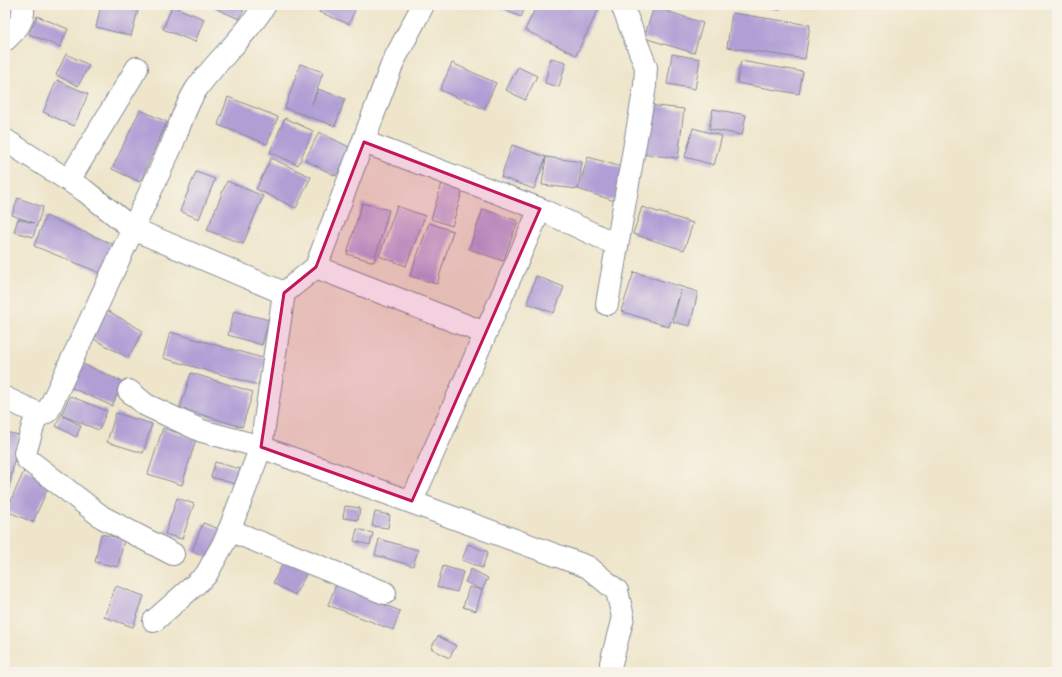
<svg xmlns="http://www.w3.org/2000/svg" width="1062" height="677" font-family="Mali,sans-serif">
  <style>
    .building { fill: #b19ed5 }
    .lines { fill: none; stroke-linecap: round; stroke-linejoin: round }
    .minor-casing { stroke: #848a94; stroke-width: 24 }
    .minor { stroke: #fff; stroke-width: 22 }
    .marked { fill: #c2185b; fill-opacity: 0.2; stroke: #c2185b; stroke-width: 3; stroke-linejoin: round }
  </style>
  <rect width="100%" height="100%" fill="#f7f3e8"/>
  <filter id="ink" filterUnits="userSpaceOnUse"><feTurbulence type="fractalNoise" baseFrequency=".025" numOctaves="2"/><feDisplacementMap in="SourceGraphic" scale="8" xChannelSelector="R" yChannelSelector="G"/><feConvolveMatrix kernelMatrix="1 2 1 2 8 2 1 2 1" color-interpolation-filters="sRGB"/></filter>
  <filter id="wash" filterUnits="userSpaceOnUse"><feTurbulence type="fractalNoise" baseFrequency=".012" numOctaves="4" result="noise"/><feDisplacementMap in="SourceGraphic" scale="16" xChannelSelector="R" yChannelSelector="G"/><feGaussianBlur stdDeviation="0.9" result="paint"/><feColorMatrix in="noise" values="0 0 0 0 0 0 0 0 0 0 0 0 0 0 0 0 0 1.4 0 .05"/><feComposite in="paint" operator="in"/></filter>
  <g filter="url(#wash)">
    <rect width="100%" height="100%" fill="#eee5ca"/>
    <g id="blocks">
      <!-- building -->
      <g class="building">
        <polygon points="101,5 114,5 138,11 131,36 96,27"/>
        <polygon points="214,5 246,5 239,19 213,7"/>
        <polygon points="322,5 357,5 349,24 319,12"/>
        <polygon points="492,5 526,5 521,17"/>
        <polygon points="537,5 591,5 599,8 576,55 525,30"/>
        <polygon points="757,5 781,5 780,10"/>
        <polygon points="172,6 204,19 195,42 163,29"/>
        <polygon points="654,7 703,23 694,53 644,38"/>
        <polygon points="732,13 810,25 805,59 727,47"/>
        <polygon points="37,16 68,29 60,47 29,34"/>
        <polygon points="66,54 89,65 78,86 56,75"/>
        <polygon points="672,54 700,59 695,89 667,84"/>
        <polygon points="551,58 566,62 559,87 545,83"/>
        <polygon points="741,61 803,72 799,94 737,83"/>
        <polygon points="452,63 496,83 484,109 440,90"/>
        <polygon points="300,64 323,72 312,104 318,89 345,99 335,126 285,108"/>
        <polygon points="518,67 537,76 525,100 506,90"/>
        <polygon points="57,80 88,94 74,126 43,112"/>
        <polygon points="228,97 278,117 267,144 218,125"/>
        <polygon points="648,105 684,109 678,158 642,154"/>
        <polygon points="713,109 746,115 742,135 709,129"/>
        <polygon points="140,110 167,122 140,182 112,169"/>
        <polygon points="285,118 313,131 298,165 270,152"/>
        <polygon points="693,128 722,136 714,165 685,157"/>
        <polygon points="319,132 351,148 336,176 305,160"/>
        <polygon points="512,145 546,157 582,162 578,189 588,157 625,168 615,201 578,189 542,185 546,157 534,189 501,177"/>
        <polygon points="271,158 311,177 296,208 256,189"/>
        <polygon points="196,172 215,179 199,219 180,211"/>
        <polygon points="443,180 464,186 452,226 431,219"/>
        <polygon points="227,181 263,196 243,244 207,230"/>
        <polygon points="18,198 43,207 33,237 14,232 18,219 34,223 12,215"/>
        <polygon points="362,203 389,210 374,262 347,254"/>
        <polygon points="397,206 425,216 406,266 379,256"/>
        <polygon points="642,207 693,223 684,250 633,234"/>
        <polygon points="483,209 518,221 503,261 469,249"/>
        <polygon points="46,216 115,245 103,274 34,246"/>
        <polygon points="429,223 453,231 437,284 410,276"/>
        <polygon points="634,272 698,292 690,326 673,322 681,290 669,327 621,311"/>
        <polygon points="536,276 564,287 554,313 527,303"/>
        <polygon points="101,307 143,331 128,358 85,334"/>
        <polygon points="234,311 269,320 262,345 228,335"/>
        <polygon points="170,332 266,359 258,385 163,358"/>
        <polygon points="81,363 123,382 112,406 70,387"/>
        <polygon points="191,373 253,392 242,427 180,408"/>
        <polygon points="70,396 107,411 99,430 63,416 81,426 76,437 56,426"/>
        <polygon points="5,406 11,408 7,424 5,424"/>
        <polygon points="116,413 152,424 143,453 107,442"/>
        <polygon points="163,428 196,439 182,485 148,474"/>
        <polygon points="5,432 19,435 6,504 5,504"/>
        <polygon points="215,462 240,469 235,484 211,477"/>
        <polygon points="25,469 51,481 33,522 6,511"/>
        <polygon points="177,498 194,504 182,539 165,534"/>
        <polygon points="345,506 360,508 358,520 343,518"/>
        <polygon points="375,512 390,515 388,528 372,526"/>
        <polygon points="203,523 224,531 212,559 192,551"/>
        <polygon points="357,529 373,533 370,545 354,541"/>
        <polygon points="101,534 124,539 118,567 95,562"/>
        <polygon points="379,539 418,550 413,566 375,555"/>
        <polygon points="468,544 488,552 482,568 462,560"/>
        <polygon points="286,557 309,569 295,595 273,583"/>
        <polygon points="443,566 463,572 457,592 437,587"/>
        <polygon points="471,569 488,578 482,590 476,611 463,607 469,587 482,590 465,582"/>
        <polygon points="336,585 400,611 393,630 328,605"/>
        <polygon points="116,586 144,596 133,627 104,617"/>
        <polygon points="438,636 456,646 449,658 431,648"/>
      </g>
    </g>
  </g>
  <g filter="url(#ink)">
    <use href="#blocks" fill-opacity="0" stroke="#848a94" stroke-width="1"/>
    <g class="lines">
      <defs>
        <g id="minor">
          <path d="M 5,40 C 16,30 25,21 23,5"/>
          <polyline points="5,140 85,191 133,229 284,293"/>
          <polyline points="364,142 540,209 617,245"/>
          <polyline points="69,180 137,68"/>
          <polyline points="316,267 485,333"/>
          <polyline points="607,304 645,86 646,67 622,5"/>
          <polyline points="129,391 146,405 202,431 261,447 588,567 617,591 623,617 611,663"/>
          <path d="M 5,398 L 37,413 L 43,414 L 48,411 L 171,147 C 179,128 185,106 197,88 C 218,59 246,36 265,5"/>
          <polyline points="37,413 25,453 27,459 102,517 173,554"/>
          <polyline points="412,501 540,209"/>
          <polyline points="229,530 385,593"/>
          <polyline points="154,621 206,575 226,539 261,447 284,293 316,267 393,62 423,5"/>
        </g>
      </defs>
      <!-- minor casing -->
      <use href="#minor" class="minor-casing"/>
      <!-- minor -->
      <use href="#minor" class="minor"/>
    </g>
  </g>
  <!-- marked area -->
  <path class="marked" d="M 364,142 L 540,209 L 412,501 L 261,447 L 284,293 L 316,267 Z"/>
  <!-- margin -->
  <rect width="1062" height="677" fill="none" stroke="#f7f3e8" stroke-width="20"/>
</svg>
